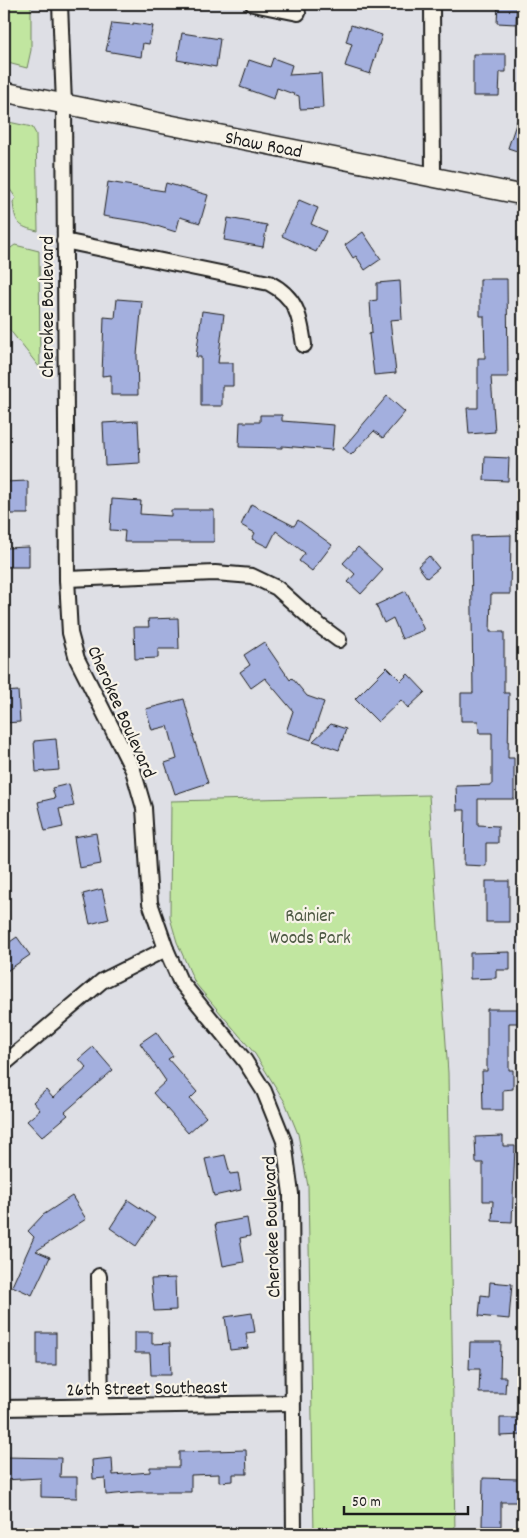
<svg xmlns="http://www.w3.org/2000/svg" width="527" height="1538" font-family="Dekko,sans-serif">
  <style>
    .green { fill: #c1e6a0; stroke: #6e815e }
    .building { fill: #a3afde; stroke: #1c1c1c }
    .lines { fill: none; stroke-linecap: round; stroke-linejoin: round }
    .street-casing { stroke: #1c1c1c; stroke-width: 18 }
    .secondary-casing { stroke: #1c1c1c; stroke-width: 22 }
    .street { stroke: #f7f3e8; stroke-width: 14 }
    .secondary { stroke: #f7f3e8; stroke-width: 19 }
    .labels { text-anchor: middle; stroke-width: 4.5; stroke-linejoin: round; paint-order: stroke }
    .street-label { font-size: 19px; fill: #1c1c1c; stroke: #f7f3e8 }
    .park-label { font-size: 19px; fill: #4e5944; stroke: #f7f3e8 }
  </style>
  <rect width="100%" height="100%" fill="#dedfe5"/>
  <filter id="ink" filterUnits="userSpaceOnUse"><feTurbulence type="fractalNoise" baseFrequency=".02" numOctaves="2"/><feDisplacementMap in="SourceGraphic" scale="10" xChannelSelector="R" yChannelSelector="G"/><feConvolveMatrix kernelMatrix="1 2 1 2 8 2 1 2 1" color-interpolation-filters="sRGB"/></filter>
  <g filter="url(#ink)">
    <!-- green -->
    <g class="green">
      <polygon points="4,4 31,4 31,50 27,68 4,62"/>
      <path d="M 4,121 L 32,127 L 36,134 L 38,231 C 18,227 15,223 13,202 L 16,198 L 4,181 Z"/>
      <polygon points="15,245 39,251 40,368 9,329 8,250"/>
      <polygon points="429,795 448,1073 455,1534 314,1534 308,1186 298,1134 285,1102 255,1054 195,983 177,942 170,918 171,801"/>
    </g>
    <!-- building -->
    <g class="building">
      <polygon points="498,4 517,4 516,24 497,23"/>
      <polygon points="112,23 133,25 133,23 153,26 149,44 143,43 141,57 106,51"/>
      <polygon points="351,25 382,35 370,74 345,66 352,44 346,42"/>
      <polygon points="182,33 220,39 216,67 177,60"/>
      <polygon points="473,54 506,54 506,72 500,72 499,96 473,96"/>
      <polygon points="273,58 292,65 289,75 321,73 323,108 300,109 299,96 277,88 274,99 240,87 249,60 270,67"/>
      <polygon points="521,109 523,110 523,153 508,148"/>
      <polygon points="108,182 164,191 166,183 208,195 200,223 180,217 176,232 147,223 103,216"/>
      <polygon points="299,200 318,208 311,224 326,231 316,252 282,236"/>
      <polygon points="228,218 267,225 263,247 224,240"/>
      <polygon points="363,232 381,259 365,270 356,256 353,258 345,245"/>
      <polygon points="480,279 507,279 508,377 491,377 495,432 469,434 467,408 478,408 478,358 485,358 484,316 480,316"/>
      <polygon points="400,281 402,319 390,320 396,373 374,375 369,334 372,333 370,301 377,300 377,283"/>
      <polygon points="117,299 142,301 137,355 138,395 111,395 111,375 102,376 104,317 115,318"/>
      <polygon points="202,311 224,314 218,363 233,363 233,386 222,386 222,406 201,406 201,357 196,357"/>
      <polygon points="387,396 405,412 383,438 374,431 351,455 343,448"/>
      <polygon points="260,415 282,415 282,421 334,425 332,450 282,446 282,448 239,447 240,422 260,422"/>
      <polygon points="138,421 140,463 105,465 103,423"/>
      <polygon points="485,457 509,458 508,481 484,480"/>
      <polygon points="28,481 28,514 5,514 4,482"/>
      <polygon points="112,499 141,501 140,514 171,516 171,510 214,510 214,542 124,542 125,531 110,530"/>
      <polygon points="251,504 294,526 298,520 332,545 312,571 299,561 305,553 276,531 268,547 252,539 255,533 241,525"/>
      <polygon points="511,535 510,594 491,594 490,632 504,632 504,693 509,693 508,758 514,758 514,799 478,799 478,825 498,826 498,843 486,843 486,866 464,865 465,810 457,810 456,786 492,785 492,733 479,733 478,721 461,721 461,693 473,693 471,536"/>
      <polygon points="29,547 29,567 4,567 4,548"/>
      <polygon points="358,547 383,570 361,594 348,582 355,574 343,563"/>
      <polygon points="429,556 439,568 427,578 418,566"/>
      <polygon points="406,591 424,630 402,639 393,618 384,623 376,605"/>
      <polygon points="178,618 179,649 158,649 158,658 135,659 134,627 149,627 148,619"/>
      <polygon points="264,642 290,680 292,678 307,696 324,702 311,740 286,732 293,711 265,678 251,688 240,672 250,665 244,655"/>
      <polygon points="387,667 401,681 408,674 425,692 408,708 401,700 378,722 355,699"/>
      <polygon points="18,691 20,722 4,723 4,692"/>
      <polygon points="184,699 194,736 193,736 208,783 175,794 165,763 177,759 168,726 152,730 146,709"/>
      <polygon points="331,724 346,729 339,750 313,741"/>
      <polygon points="56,739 59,770 36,772 34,741"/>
      <polygon points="69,784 74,806 59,809 63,827 45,831 38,802 55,798 52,788"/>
      <polygon points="96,833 101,864 79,868 74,837"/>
      <rect x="486" y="881" width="23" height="41"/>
      <polygon points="102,889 109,919 90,924 83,894"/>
      <polygon points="17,937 30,955 4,973 4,946"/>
      <polygon points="510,952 510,970 496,970 496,978 470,979 470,953"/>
      <polygon points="487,1009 523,1009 523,1023 509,1023 509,1070 513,1070 513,1089 503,1090 503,1110 483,1110 482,1071 487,1071"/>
      <polygon points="156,1032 173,1056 168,1059 197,1092 190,1099 206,1117 188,1133 153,1093 166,1081 140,1043"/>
      <polygon points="93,1047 113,1070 65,1112 68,1115 42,1137 27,1121 40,1110 33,1102 46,1090 53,1098 87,1068 79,1059"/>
      <polygon points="503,1136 503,1146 515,1146 512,1222 492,1221 493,1201 483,1201 483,1163 476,1163 475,1137"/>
      <polygon points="225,1155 230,1174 238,1173 241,1190 214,1196 205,1159"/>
      <polygon points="72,1196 86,1219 36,1251 50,1257 32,1295 12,1286 34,1237 28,1231 43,1215"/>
      <polygon points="128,1200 155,1218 136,1246 110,1228"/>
      <polygon points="247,1218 250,1236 240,1238 244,1262 223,1266 215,1224"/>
      <polygon points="175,1278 176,1310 154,1311 151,1279"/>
      <polygon points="490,1282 512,1284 509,1319 479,1316 481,1295 489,1296"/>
      <polygon points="252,1313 255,1332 246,1333 248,1348 230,1350 225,1317"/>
      <polygon points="135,1332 152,1332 152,1344 170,1343 171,1375 151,1375 150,1353 135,1353"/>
      <rect x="37" y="1333" width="19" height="32"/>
      <polygon points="470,1342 501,1342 500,1377 506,1377 505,1393 479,1393 480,1369 469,1369"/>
      <polygon points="500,1418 523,1418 523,1435 500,1436"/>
      <polygon points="246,1450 247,1474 233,1474 233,1481 219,1482 219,1474 191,1475 191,1492 137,1492 106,1495 105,1478 93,1479 92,1460 112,1458 113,1475 150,1472 150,1467 179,1467 179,1452"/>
      <polygon points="4,1457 61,1458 60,1477 77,1477 77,1498 41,1497 41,1478 4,1480"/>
      <polygon points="483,1478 519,1479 519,1502 501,1502 501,1526 482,1526"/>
    </g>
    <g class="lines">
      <defs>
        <g id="street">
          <polyline points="60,4 64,104 67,579 70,633 77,659 133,770 144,808 150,903 166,949 180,981 245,1061 264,1091 284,1141 291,1194 294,1534"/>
          <polyline points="253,4 298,13"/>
          <polyline points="432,4 433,175"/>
          <path d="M 64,241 L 269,283 C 296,297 300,315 304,345"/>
          <polyline points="67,579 215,573 252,576 277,588 316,623 339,640"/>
          <polyline points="4,1064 102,981 166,949"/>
          <polyline points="99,1276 101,1406"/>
          <polyline points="4,1408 292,1403"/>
        </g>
        <polyline id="secondary" points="4,92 523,195"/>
      </defs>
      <!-- street casing -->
      <use href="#street" class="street-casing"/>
      <!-- secondary casing -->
      <use href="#secondary" class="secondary-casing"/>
      <!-- street -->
      <use href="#street" class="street"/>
      <!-- secondary -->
      <use href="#secondary" class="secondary"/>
    </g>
  </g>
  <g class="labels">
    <!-- street labels -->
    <g class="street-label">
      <text transform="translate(264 143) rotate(11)" y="7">Shaw Road</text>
      <text transform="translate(46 307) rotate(-90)" y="7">Cherokee Boulevard</text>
      <text transform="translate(123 711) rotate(66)" y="7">Cherokee Boulevard</text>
      <text transform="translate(270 1227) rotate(-92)" y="7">Cherokee Boulevard</text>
      <text transform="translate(147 1387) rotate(-1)" y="7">26th Street Southeast</text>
    </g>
    <!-- park labels -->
    <g class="park-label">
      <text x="310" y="921">Rainier<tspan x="310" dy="22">Woods Park</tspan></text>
    </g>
  </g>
  <!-- margin -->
  <rect width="527" height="1538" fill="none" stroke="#f7f3e8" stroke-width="20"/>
  <rect x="10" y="10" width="507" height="1518" fill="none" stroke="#1c1c1c" stroke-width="2" filter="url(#ink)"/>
  <!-- scale -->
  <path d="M344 1506v8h124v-8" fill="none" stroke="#1c1c1c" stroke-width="2.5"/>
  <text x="352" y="1506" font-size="15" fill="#1c1c1c" stroke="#f7f3e8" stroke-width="4" paint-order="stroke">50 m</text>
</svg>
